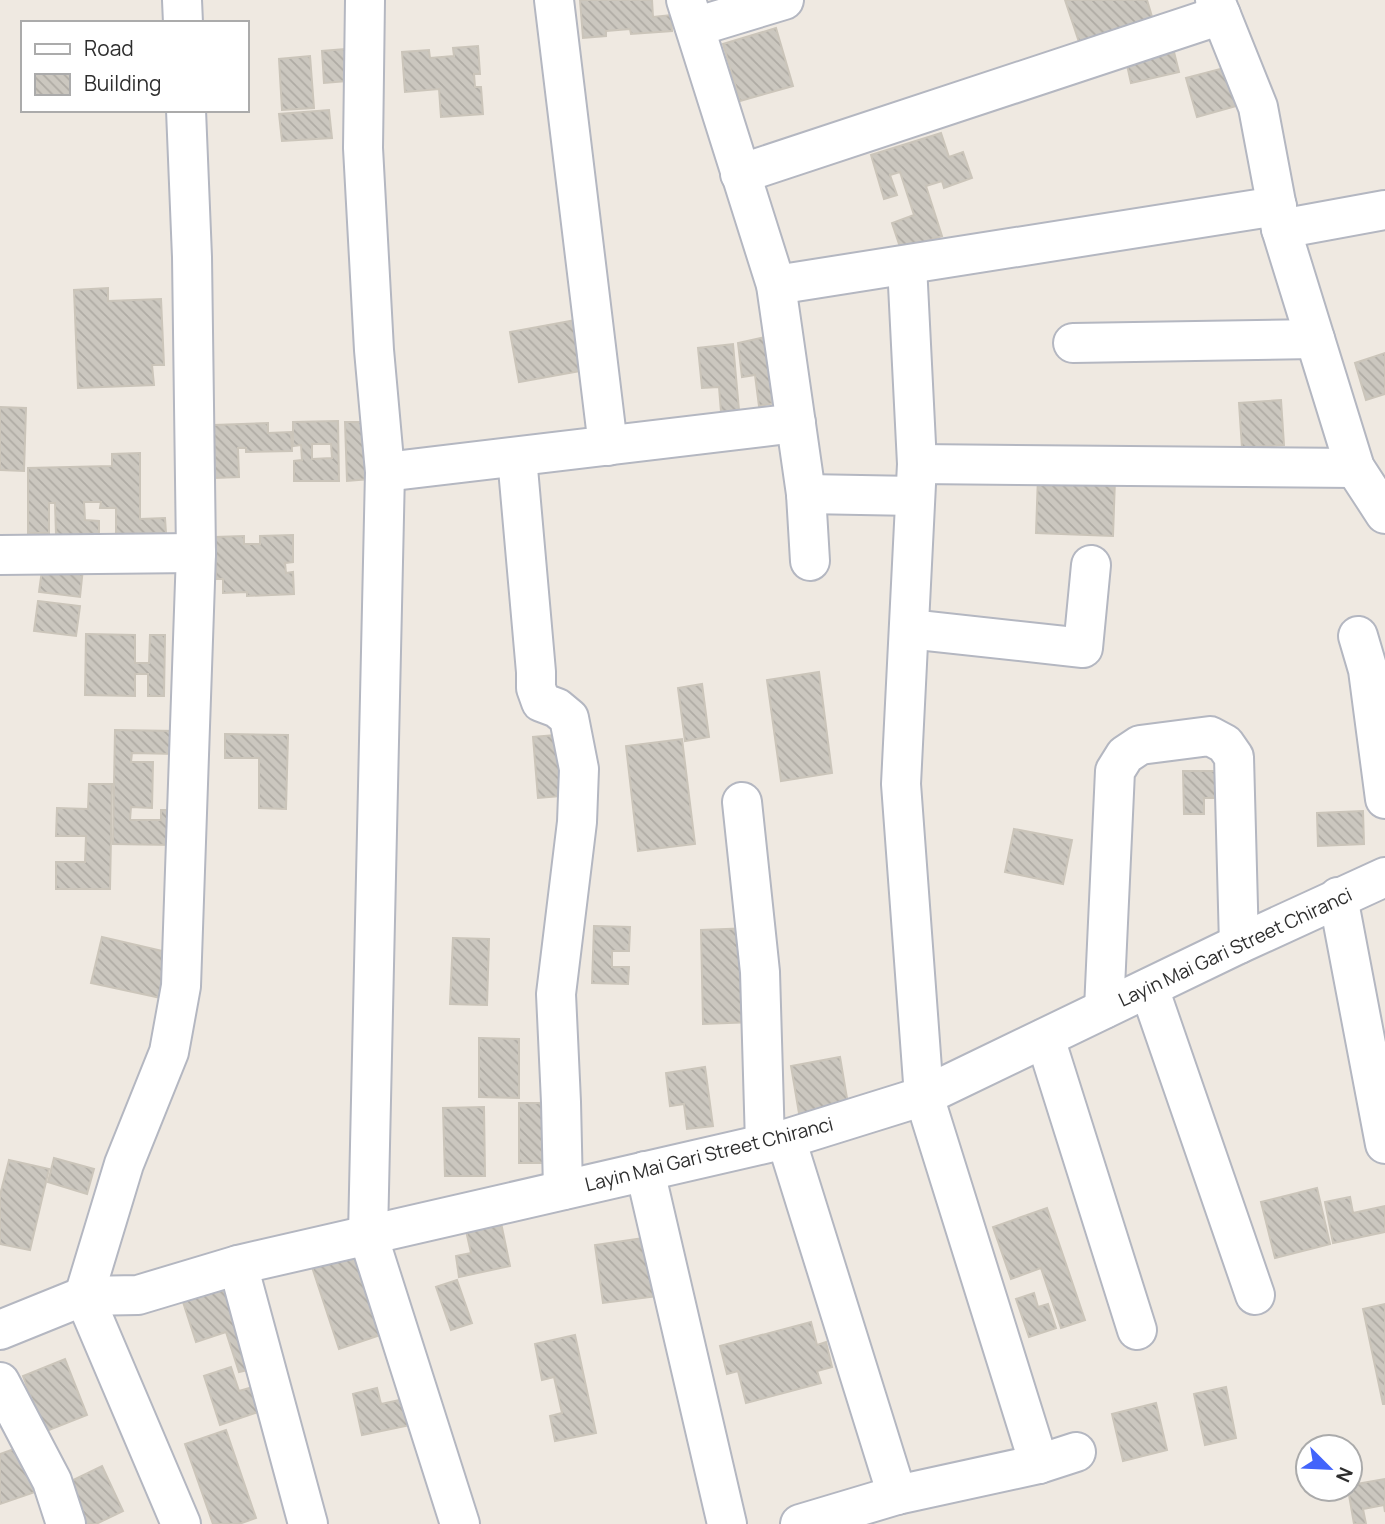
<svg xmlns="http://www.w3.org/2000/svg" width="1385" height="1524" font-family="Manrope,sans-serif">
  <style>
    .building { fill: url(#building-back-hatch); stroke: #cbc5ba; stroke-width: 2; fill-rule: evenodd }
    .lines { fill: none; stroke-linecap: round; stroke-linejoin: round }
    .street-casing { stroke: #b4b7c1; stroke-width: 42 }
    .street { stroke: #fff; stroke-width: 38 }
    .labels { text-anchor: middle; stroke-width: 7; stroke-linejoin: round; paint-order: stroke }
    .street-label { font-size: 19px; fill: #2e2e2e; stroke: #fff }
  </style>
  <defs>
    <pattern id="building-back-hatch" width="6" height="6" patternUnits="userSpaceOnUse" patternTransform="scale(1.75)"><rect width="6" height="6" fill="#cbc7bf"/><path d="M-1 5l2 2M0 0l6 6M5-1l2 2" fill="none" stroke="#afaba4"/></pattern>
  </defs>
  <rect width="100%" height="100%" fill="#efe9e1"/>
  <!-- building -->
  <g class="building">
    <polygon points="580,0 652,0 653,17 671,15 672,31 631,34 630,29 606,31 606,36 583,38"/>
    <polygon points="1065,0 1147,0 1153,20 1080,45"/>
    <polygon points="776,28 793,86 740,101 723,44"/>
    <polygon points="1170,36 1179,72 1131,83 1123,47"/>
    <polygon points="478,46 480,74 474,74 475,87 481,87 483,114 441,117 439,89 405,92 402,52 429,50 430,58 454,56 453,48"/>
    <polygon points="357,48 359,80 324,83 322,51"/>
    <polygon points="310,56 314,108 282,110 279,59"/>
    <polygon points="1232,66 1243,104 1197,117 1186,78"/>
    <polygon points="329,110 332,138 282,141 279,114"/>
    <polygon points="941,133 949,157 963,152 972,178 944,188 942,181 926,186 942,236 901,250 892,223 914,215 900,172 890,175 897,195 884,199 871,155"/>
    <polygon points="108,288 108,301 161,299 164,365 152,365 154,385 78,388 74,290"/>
    <polygon points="576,320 586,370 519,382 510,332"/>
    <polygon points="775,335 781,402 759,406 755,375 742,377 738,343"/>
    <polygon points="733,344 739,410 721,412 719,387 702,388 698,348"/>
    <polygon points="1385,353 1385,394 1366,400 1355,363"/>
    <polygon points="1281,400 1284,445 1242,448 1239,403"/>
    <polygon points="0,407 26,408 24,471 0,470"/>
    <path d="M 338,421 L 339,481 L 294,481 L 294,461 L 302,460 L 301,445 L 293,446 L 293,422 ZM 312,444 L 331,444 L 332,458 L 312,459 Z"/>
    <polygon points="345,422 368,422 370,479 347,481"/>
    <polygon points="268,423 268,433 291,432 292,451 246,452 246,448 238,448 239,477 215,478 214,425"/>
    <polygon points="140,453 140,519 165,518 166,533 116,534 116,508 100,508 101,502 84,502 85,520 99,521 99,535 56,535 55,503 49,503 49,533 28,533 28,468 112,466 112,454"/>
    <polygon points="1038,476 1115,479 1113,536 1036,533"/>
    <polygon points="293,535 293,562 285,563 286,573 293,572 294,594 247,596 247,592 223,593 223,579 216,579 215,537 244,536 244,544 260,544 260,536"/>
    <polygon points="43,563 83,568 80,597 39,592"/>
    <polygon points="38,601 80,606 76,636 34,631"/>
    <polygon points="86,634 135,635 135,663 149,663 150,635 165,635 164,696 148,696 148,674 135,674 135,696 85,695"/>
    <polygon points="819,672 832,773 781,781 767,680"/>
    <polygon points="702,684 709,737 685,741 678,688"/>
    <polygon points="115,730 176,731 176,754 132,753 131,762 153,762 152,808 131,807 130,820 161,820 161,810 175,810 174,845 113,844"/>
    <polygon points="225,734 288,735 286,809 259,808 259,758 225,758"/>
    <polygon points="567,734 572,795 538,798 533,737"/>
    <polygon points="682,739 695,844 638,851 626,746"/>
    <polygon points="1183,771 1231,771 1216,798 1204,798 1204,814 1184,814"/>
    <polygon points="89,784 112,784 110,889 56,889 56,862 85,862 86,836 56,836 57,808 88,809"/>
    <polygon points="1363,811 1364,844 1318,846 1317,813"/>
    <polygon points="1014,829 1072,840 1063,884 1005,872"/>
    <polygon points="594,926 630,927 629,951 612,951 612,967 629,967 628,984 592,983"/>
    <polygon points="751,928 754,1022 703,1024 701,930"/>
    <polygon points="102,937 171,953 161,998 91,983"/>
    <polygon points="453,938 489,939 487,1005 450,1004"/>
    <polygon points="479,1038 519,1039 519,1098 479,1097"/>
    <polygon points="840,1057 849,1110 800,1119 791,1066"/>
    <polygon points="705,1067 713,1126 687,1129 684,1104 670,1106 666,1073"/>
    <polygon points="519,1103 554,1103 555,1163 519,1163"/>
    <polygon points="484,1107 485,1176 445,1176 443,1108"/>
    <polygon points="54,1158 94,1169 87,1194 48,1182"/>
    <polygon points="9,1160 49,1169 30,1250 0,1244 0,1195"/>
    <polygon points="1317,1188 1330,1244 1275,1258 1261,1202"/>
    <polygon points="1350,1197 1353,1213 1385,1206 1385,1232 1333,1243 1325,1202"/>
    <polygon points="1047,1208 1085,1320 1061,1328 1041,1268 1011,1279 993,1227"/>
    <polygon points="500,1218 510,1266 459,1277 456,1256 471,1253 465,1226"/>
    <polygon points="651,1237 659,1296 603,1303 595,1245"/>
    <polygon points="357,1252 383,1334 339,1349 312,1267"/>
    <polygon points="457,1280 472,1323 451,1330 436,1287"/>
    <polygon points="225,1285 252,1369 239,1372 226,1332 196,1342 182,1299"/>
    <polygon points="1034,1293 1038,1307 1048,1304 1056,1328 1029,1337 1016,1299"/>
    <polygon points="1385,1304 1385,1404 1383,1404 1363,1309"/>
    <polygon points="811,1322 817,1345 826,1342 832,1367 817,1371 821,1383 746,1403 738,1371 727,1374 720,1346"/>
    <polygon points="575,1335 596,1433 555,1441 550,1416 562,1413 554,1377 542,1380 535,1344"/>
    <polygon points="65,1359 87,1415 44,1432 23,1376"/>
    <polygon points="231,1367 239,1391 256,1386 264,1410 220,1425 204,1376"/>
    <polygon points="1226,1387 1236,1438 1205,1445 1194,1394"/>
    <polygon points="377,1388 381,1404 409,1398 415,1424 362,1435 353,1394"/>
    <polygon points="1156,1403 1167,1450 1123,1461 1112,1414"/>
    <polygon points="226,1430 256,1518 239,1524 213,1524 185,1444"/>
    <polygon points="25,1445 41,1490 0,1504 0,1454"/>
    <polygon points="102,1466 123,1511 96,1524 84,1524 65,1484"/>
    <polygon points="1385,1479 1385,1512 1384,1505 1363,1509 1366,1524 1354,1524 1348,1489 1350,1489 1350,1485"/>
  </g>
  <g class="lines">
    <defs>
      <g id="street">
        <polyline points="182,0 183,23"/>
        <polyline points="365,0 363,148 374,350 385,472 368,1235 460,1524"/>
        <polyline points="554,0 608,446"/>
        <polyline points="686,0 776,285 806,494 810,561"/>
        <polyline points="1215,0 1258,107 1281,229 1355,468 1385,514"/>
        <polyline points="695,27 784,0"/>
        <polyline points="740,174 1221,15"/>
        <polyline points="1281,229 1385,210"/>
        <polyline points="907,265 917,464 901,784 924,1096 1039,1464"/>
        <polyline points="776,285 1277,206"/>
        <polyline points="1073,343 1315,339"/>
        <polyline points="517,457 536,672 536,688 541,702 557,708 569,718 579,769 577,822 556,994 561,1102 563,1190"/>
        <polyline points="917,464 1355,468"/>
        <polyline points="385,472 796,423"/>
        <polyline points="806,494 915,496"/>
        <polyline points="0,555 196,553"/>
        <polyline points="909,629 1083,648 1091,565"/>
        <polyline points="1358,636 1368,670 1385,799"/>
        <polyline points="742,802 760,972 765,1143"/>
        <polyline points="1338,897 1385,1144"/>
        <polyline points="1149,988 1255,1295"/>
        <polyline points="1104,1009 1115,771 1125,755 1140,745 1210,736 1225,744 1234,757 1239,944"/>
        <polyline points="1045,1038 1137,1330"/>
        <polyline points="786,1139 897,1495"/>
        <polyline points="645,1171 727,1524"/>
        <polyline points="238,1265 308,1524"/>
        <polyline points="0,1330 84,1296 138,1295 238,1265 786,1139 924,1096 1239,944 1385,877"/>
        <polyline points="0,1382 52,1481 66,1524"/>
        <polyline points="181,1524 84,1296 124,1164 169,1052 181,986 196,553 192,257 186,110"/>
        <polyline points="800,1524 897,1495 1039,1464 1076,1452"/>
      </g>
    </defs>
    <!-- street casing -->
    <use href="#street" class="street-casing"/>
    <!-- street -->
    <use href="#street" class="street"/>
  </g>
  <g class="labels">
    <!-- street labels -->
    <g class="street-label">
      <text transform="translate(1235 947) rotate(-25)" y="7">Layin Mai Gari Street Chiranci</text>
      <text transform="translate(709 1154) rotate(-14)" y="7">Layin Mai Gari Street Chiranci</text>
    </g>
  </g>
  <!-- legend -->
  <rect x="21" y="21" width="228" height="91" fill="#ffffff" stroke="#ababab" stroke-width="2"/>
  <rect x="35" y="44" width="35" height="10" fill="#ffffff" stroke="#ababab" stroke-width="2"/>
  <text x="84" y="56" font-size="21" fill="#2e2e2e">Road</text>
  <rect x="35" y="74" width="35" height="21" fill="url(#building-back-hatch)" stroke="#ababab" stroke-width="2"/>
  <text x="84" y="91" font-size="21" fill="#2e2e2e">Building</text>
  <!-- north arrow -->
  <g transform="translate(1329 1468) rotate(114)"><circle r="33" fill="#ffffff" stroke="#ababab" stroke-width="2"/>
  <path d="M0-5L12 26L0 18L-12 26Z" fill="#4264fb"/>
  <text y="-10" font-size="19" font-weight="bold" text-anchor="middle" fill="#2e2e2e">N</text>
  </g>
</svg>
